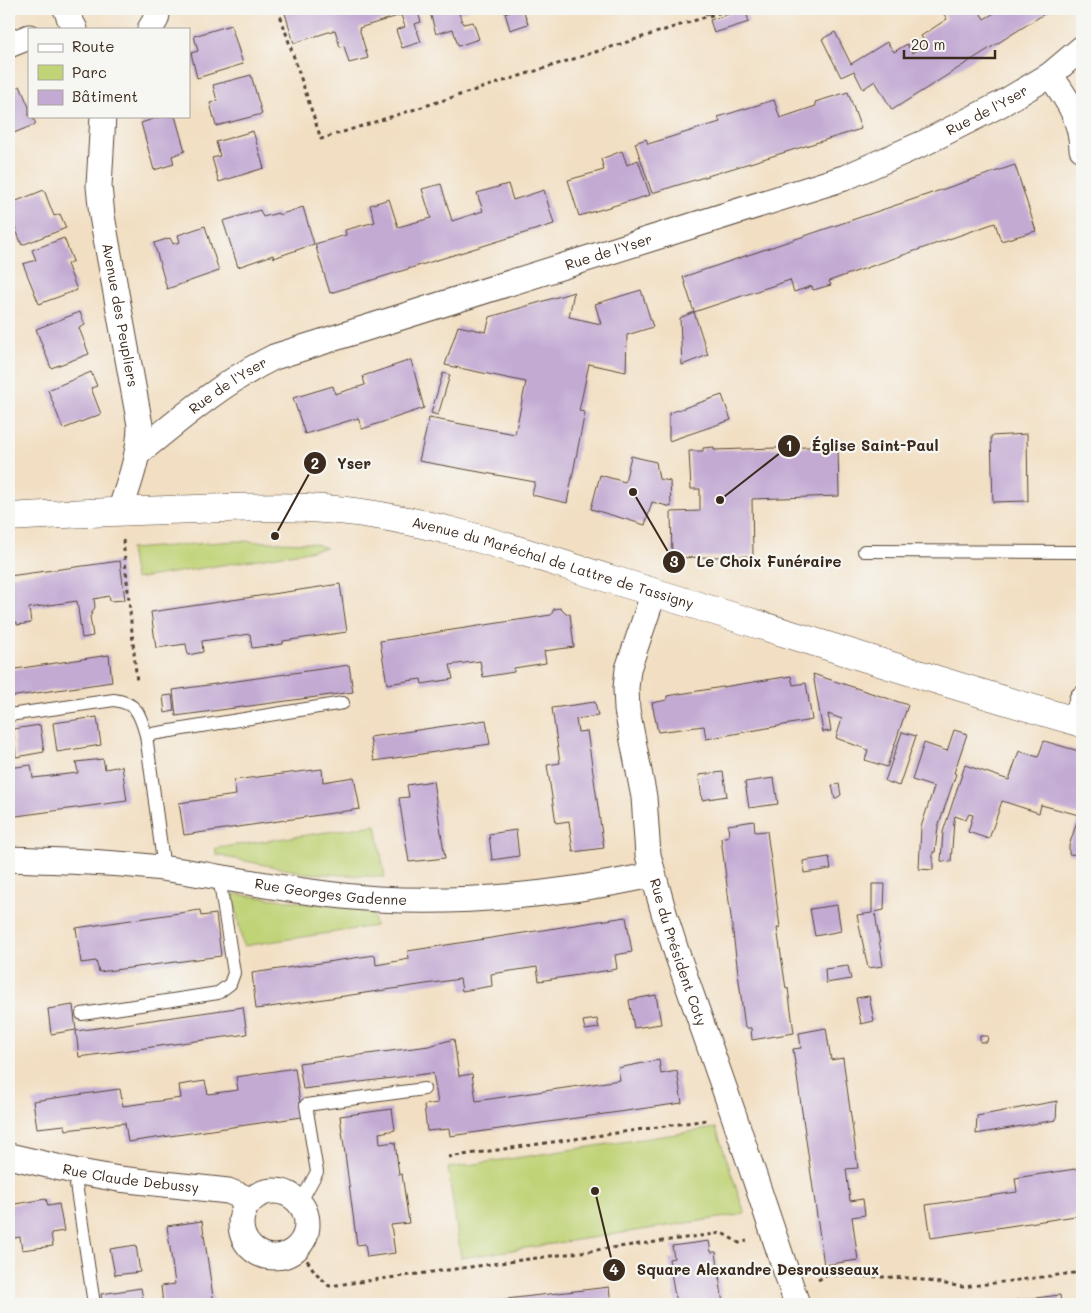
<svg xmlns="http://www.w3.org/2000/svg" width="1091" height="1313" font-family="Mali,sans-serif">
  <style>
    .green { fill: #c0d377; stroke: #7e7e4a }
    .building { fill: #c3aad3 }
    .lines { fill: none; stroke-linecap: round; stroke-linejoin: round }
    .service-casing { stroke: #564537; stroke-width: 14 }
    .minor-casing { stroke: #564537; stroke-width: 27 }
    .secondary-casing { stroke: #564537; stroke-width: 29 }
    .path { stroke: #564537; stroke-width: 3; stroke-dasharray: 4 4; stroke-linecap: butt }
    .service { stroke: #fff; stroke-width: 12 }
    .minor { stroke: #fff; stroke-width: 25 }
    .secondary { stroke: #fff; stroke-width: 28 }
    .labels { text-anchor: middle; stroke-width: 4.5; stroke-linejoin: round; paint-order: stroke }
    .street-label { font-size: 14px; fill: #3b2a1e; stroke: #f6f6f2 }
    .leader { fill: none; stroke: #3b2a1e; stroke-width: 2 }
    .callout-dot { fill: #3b2a1e; stroke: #f6f6f2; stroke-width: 2 }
    .mark-label { font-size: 15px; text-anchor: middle; font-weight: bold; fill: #fff }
    .callout-label { font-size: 15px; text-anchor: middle; font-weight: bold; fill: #3b2a1e; stroke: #f6f6f2; stroke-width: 4.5; stroke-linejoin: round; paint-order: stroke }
  </style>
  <rect width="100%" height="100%" fill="#f6f6f2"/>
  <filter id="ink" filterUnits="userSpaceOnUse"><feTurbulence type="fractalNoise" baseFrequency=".02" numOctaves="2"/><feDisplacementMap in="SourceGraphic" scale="10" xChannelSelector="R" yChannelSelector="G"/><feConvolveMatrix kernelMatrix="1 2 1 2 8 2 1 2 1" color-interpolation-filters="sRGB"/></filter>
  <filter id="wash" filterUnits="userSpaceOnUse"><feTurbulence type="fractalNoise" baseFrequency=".0096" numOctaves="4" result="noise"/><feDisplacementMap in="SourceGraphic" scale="20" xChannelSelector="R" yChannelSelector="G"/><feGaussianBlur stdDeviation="1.12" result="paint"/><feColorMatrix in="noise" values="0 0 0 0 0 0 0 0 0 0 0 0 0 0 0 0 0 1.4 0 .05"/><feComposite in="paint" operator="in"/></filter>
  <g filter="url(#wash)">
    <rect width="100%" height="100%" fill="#f2dfc3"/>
    <!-- green -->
    <g class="green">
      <polygon points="235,541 312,543 327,548 135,579 130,549"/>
      <polygon points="376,825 385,877 305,873 216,855 216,848"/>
      <polygon points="233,894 372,910 375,926 243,946"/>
      <polygon points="716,1128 745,1214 461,1258 448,1168"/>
    </g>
    <g id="blocks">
      <!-- building -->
      <g class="building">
        <polygon points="286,9 421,9 417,10 421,22 415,24 421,42 402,48 396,30 405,27 401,15 359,28 368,58 349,63 344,46 340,47 335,30 294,43 284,10"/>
        <polygon points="429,9 470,9 459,13 463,24 473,22 479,39 458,46 453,29 436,34"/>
        <polygon points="514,9 523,9 528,24 510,30 505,13"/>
        <polygon points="704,9 723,9 706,15"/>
        <polygon points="745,9 749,22 714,33 710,20"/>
        <polygon points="950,9 978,9 984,19 1001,9 1052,9 892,110 875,81 863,89 854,71 841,77 822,39 835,32 851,64 887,42 894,52 907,44 912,53 926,44 921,36 947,19 943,13"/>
        <polygon points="231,25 243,64 197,78 191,53 198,51 194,36"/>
        <polygon points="251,75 262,114 216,126 210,103 217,101 213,85"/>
        <polygon points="20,86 29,107 29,116 32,116 36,124 9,135 9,91"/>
        <polygon points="848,92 861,129 652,193 635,143 646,139 648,144 720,122 718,117 774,100 780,118 816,106 815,102"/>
        <polygon points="162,116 175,116 185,151 172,156 174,164 154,170 141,123"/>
        <polygon points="253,131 264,168 219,182 212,158 220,156 216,142"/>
        <polygon points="622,151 627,165 638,160 650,195 579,216 568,180 604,170 601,159"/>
        <polygon points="1015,165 1036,231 1001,241 995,223 829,281 831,285 813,290 812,286 794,292 790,280 694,312 708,355 682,365 680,318 694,312 683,277"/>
        <polygon points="441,184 452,221 483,211 477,193 508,184 513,200 544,190 554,224 330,293 315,244 346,235 345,230 375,222 370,205 389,199 398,227 431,218 422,189"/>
        <polygon points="44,190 54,216 60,214 66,228 22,245 9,212 9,204"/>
        <polygon points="303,207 314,244 274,258 273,255 238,267 223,221 260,210 263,217 278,213 279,215"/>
        <polygon points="205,226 219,271 167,289 154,243 170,238 173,244 180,242 178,235"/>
        <polygon points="64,238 73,261 67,264 77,290 39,304 23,264 36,260 32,250"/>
        <polygon points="641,290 653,327 627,335 626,372 589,364 579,411 585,412 567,503 532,495 535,482 419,461 429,418 515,434 526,382 445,365 458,326 486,332 490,317 574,292 569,317 601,324 595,304"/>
        <polygon points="80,312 85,325 79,328 89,354 51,368 36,329"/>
        <polygon points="411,360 424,408 362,429 358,418 305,434 293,398 333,386 335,394 348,390 365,385 363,376"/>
        <polygon points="91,372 97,386 91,388 101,414 63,429 48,390"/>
        <polygon points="443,373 450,375 438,415 431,413"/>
        <polygon points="722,395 731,420 669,441 669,413"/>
        <polygon points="1027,434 1028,501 993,502 991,436"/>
        <polygon points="838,446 839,496 752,499 753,556 672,558 671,512 700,511 700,489 691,489 689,451 703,451 703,448 714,447 714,450"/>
        <polygon points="631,456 656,462 659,479 670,481 671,507 652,502 645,525 591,509 600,475 625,482"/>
        <polygon points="120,561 125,600 110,601 109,596 94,599 95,607 90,617 93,636 82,638 77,601 29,608 31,623 17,625 17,622 9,623 9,576"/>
        <polygon points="340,584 347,632 283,641 283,644 252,648 250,634 202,641 203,652 188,655 186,644 156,648 151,612"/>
        <polygon points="560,608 566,614 570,614 574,647 544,651 546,663 514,668 514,672 483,677 480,661 450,665 453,679 422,684 421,679 387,684 380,641 551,615 554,609"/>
        <polygon points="109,655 112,682 9,697 9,670"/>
        <polygon points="349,665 353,692 176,716 173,690"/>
        <polygon points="813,674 908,705 887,767 865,760 868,750 836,738 842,719 828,714 831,731 823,732"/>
        <polygon points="791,676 793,685 806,683 812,720 706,739 704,726 658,732 652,703 667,700 667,696"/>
        <polygon points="172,695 174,711 165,713 163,696"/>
        <polygon points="595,702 598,716 576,719 578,732 587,731 604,848 573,852 569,821 556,823 547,765 560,763 552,708"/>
        <polygon points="97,717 101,745 57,752 53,723"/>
        <polygon points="486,720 490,744 374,761 370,737"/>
        <polygon points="40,725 44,752 16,757 13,729"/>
        <polygon points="954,730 967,734 954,773 956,774 938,827 935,852 933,852 933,870 919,869 921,827 934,787 912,780 924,743 947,751"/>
        <polygon points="902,732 916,736 899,786 885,781"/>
        <polygon points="1044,741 1082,752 1082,851 1081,855 1069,854 1069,846 1079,815 1041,805 1039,813 1002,801 989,839 968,832 973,815 969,814 966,820 955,816 954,821 951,862 941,861 943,832 965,765 1009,780 1019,751 1038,757"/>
        <polygon points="103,759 105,769 122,766 127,801 9,817 9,768 31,765 33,778 78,773 76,762"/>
        <polygon points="322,769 323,782 354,777 360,809 184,835 179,803 236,795 234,780"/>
        <polygon points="723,772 727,796 702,800 699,775"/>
        <polygon points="774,778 778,804 749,808 745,782"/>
        <polygon points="433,781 445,858 409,862 399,798 409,797 407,785"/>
        <polygon points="839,784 841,795 835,799 832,785"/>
        <polygon points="754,821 755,832 767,831 780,927 777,928 786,989 788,988 794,1033 752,1040 751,1028 745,1028 721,838 729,836 728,825"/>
        <polygon points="516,830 519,856 492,860 489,834"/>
        <polygon points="829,857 831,869 804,873 803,861"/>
        <polygon points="872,884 885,884 884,910 875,912 883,966 868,968 857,915 872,913"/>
        <polygon points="837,905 841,931 815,936 810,909"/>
        <polygon points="200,910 201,916 216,914 221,956 99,972 96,961 81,963 76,928"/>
        <polygon points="626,917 632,952 615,955 617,969 539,981 537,967 491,974 492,986 462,991 460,979 256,1009 252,973 375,955 376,965 409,959 408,951"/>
        <polygon points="848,966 851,979 826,983 825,969"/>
        <polygon points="656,995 661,1024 634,1028 629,1000"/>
        <polygon points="869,996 874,1021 861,1024 856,998"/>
        <polygon points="73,1005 76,1030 51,1034 48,1009"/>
        <polygon points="243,1007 247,1034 79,1057 76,1031"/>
        <polygon points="597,1019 599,1028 585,1030 583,1021"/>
        <polygon points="826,1028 831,1060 843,1058 858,1168 846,1169 850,1201 863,1199 865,1215 852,1217 858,1260 824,1265 793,1049 801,1048 799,1033"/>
        <polygon points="980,1036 988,1036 987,1042 980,1042"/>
        <polygon points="454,1039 459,1076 472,1074 476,1101 620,1080 618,1068 659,1060 661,1074 677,1071 682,1103 450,1136 449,1129 427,1131 424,1105 438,1103 433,1073 303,1089 299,1063 429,1046"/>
        <polygon points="295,1068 302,1117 128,1142 125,1123 66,1130 65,1125 37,1128 33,1101 120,1089 123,1106 181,1098 179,1085 205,1081 208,1094 238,1090 236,1077"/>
        <polygon points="1057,1101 1056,1120 976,1134 977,1116"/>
        <polygon points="392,1109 395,1130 379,1133 380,1144 395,1142 399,1175 402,1174 409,1223 391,1225 395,1253 367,1257 365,1244 357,1245 340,1116"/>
        <polygon points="1082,1168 1082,1215 931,1238 926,1205 1017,1192 1015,1178"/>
        <polygon points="46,1199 48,1206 59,1204 64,1231 51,1233 53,1246 22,1250 20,1237 9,1239 9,1205"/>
        <polygon points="202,1221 214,1304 163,1304 161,1286 175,1284 167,1226"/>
        <polygon points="709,1241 711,1252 716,1252 723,1304 676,1304 669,1259 674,1258 672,1246"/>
        <polygon points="136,1245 140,1272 115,1275 110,1249"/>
        <polygon points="609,1287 611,1304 475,1304 498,1300"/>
        <polygon points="141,1288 144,1304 109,1304 102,1302 101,1294"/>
        <polygon points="1060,1295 1061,1304 993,1304 993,1303"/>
        <polygon points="899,1300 900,1304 872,1304 872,1303"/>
      </g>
    </g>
  </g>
  <g filter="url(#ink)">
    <use href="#blocks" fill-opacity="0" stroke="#564537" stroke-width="1"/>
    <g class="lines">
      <defs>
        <g id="service">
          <polyline points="864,551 1082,552"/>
          <path d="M 9,715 L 114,700 C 137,703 140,714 146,735 L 164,869"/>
          <polyline points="146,735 343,703"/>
          <polyline points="82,1014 218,993 230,984 234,973 219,877"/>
          <polyline points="74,1171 94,1304"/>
          <polyline points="300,1203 317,1172 306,1105 424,1089"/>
        </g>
        <g id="minor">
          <polyline points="66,9 71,22 75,29"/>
          <polyline points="150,29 156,19 158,9"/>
          <polyline points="9,45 29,37"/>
          <path d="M 1050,75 C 1067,99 1081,118 1082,149"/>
          <path id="s1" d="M 103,116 L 99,186 L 102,216 L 140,425 C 140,454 129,484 120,511"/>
          <path id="s2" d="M 137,454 C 181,418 223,382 274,357 L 844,178 L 926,142 L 1001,104 L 1050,75 L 1082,48"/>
          <path id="s3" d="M 654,592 L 628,669 L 626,688 L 627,710 L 644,797 L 648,855 L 664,913 L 677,954 L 734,1116 L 797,1304"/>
          <polyline points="1076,721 1082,699"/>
          <path id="s4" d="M 9,859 C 64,861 120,862 175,870 C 243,880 309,895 378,899 C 470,904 562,894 653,875"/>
          <path id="s5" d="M 9,1156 L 74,1171 L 119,1179 L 228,1191 L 251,1200"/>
          <circle cx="274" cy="1224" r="33"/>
        </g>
        <g id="secondary">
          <path id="s6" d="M 9,517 C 72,513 134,511 197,509 C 255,507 305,505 363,513 C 447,525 529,554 610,579 C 767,626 924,678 1082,723"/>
        </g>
      </defs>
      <!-- service casing -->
      <use href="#service" class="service-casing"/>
      <!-- minor casing -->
      <use href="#minor" class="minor-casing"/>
      <!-- secondary casing -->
      <use href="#secondary" class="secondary-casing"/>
      <!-- path -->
      <g class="path">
        <polyline points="278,9 321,139 731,9"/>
        <polyline points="123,540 137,683"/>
        <polyline points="448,1157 707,1120"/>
        <polyline points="298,1247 315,1272 329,1286 722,1233 739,1243 747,1241"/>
        <polyline points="818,1280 828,1275 911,1278 963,1287 1082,1272"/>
      </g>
      <!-- service -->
      <use href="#service" class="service"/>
      <!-- minor -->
      <use href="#minor" class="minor"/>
      <!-- secondary -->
      <use href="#secondary" class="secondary"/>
    </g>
  </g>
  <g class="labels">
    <!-- street labels -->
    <g class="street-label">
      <text dy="5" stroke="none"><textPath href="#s2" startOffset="924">Rue de l'Yser</textPath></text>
      <text dy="5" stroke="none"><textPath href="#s2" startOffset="519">Rue de l'Yser</textPath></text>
      <text dy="5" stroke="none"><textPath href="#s1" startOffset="201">Avenue des Peupliers</textPath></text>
      <text dy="5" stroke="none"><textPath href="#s2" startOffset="114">Rue de l'Yser</textPath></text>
      <text dy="5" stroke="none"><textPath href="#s6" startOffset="551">Avenue du Maréchal de Lattre de Tassigny</textPath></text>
      <text dy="5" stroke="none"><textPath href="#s4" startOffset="324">Rue Georges Gadenne</textPath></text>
      <text dy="5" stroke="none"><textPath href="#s3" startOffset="371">Rue du Président Coty</textPath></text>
      <text dy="5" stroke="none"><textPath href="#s5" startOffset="124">Rue Claude Debussy</textPath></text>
    </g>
  </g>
  <!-- callouts -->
  <path class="leader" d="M720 500L789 446M275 536L315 463M633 492L674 562M595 1191L614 1270"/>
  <g class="callout-dot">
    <circle cx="720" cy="500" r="5"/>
    <circle cx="275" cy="536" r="5"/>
    <circle cx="633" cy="492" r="5"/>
    <circle cx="595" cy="1191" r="5"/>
    <circle cx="789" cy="446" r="12"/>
    <circle cx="315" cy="463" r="12"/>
    <circle cx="674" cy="562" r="12"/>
    <circle cx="614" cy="1270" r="12"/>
  </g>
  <g class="mark-label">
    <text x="789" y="451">1</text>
    <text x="315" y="469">2</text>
    <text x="674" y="567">3</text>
    <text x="614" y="1275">4</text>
  </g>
  <g class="callout-label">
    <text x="875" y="451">Église Saint-Paul</text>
    <text x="354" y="469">Yser</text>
    <text x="769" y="567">Le Choix Funéraire</text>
    <text x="758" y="1275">Square Alexandre Desrousseaux</text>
  </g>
  <!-- margin -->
  <rect width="1091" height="1313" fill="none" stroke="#f6f6f2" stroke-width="30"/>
  <!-- legend -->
  <rect x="28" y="28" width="162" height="90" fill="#f6f6f2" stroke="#aba49d"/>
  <rect x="38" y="44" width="25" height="8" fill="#ffffff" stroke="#aba49d"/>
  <text x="72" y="52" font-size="15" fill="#3b2a1e">Route</text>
  <rect x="38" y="65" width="25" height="15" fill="#c0d377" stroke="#aba49d"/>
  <text x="72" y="78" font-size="15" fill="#3b2a1e">Parc</text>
  <rect x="38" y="90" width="25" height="15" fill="#c3aad3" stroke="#aba49d"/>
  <text x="72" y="102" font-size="15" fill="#3b2a1e">Bâtiment</text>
  <!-- scale -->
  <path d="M904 50v8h91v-8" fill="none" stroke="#3b2a1e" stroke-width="2.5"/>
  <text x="911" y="50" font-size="15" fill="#3b2a1e" stroke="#f6f6f2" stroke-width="4" paint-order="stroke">20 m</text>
</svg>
